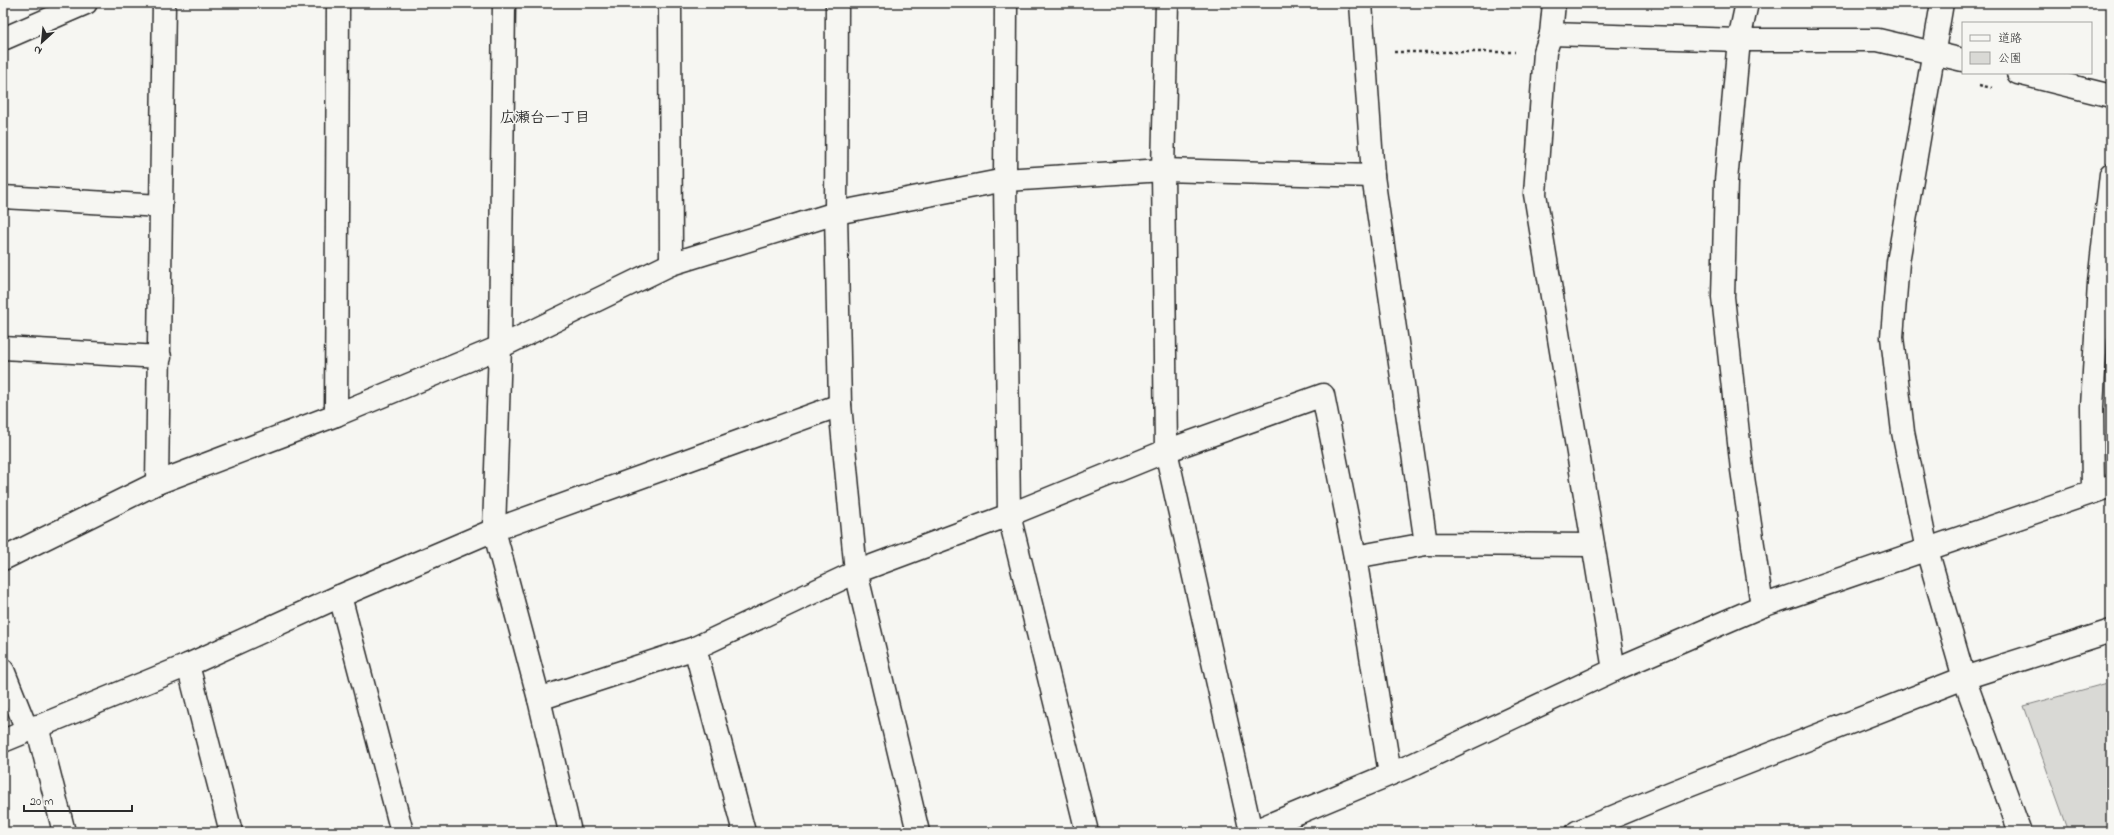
<svg xmlns="http://www.w3.org/2000/svg" width="2114" height="835" font-family="'Indie Flower','Klee One',sans-serif">
  <style>
    .green { fill: #d9d9d5; stroke: #828280 }
    .lines { fill: none; stroke-linecap: round; stroke-linejoin: round }
    .minor-casing { stroke: #2b2b2b; stroke-width: 25 }
    .path { stroke: #2b2b2b; stroke-width: 2.5; stroke-dasharray: 3 3; stroke-linecap: butt }
    .minor { stroke: #f6f6f2; stroke-width: 22 }
    .labels { text-anchor: middle; stroke-width: 3; stroke-linejoin: round; paint-order: stroke }
    .neighbourhood-label { font-size: 15px; font-weight: bold; fill: #2b2b2b; stroke: #f6f6f2 }
  </style>
  <rect width="100%" height="100%" fill="#f6f6f2"/>
  <filter id="ink" filterUnits="userSpaceOnUse"><feTurbulence type="fractalNoise" baseFrequency=".025" numOctaves="2"/><feDisplacementMap in="SourceGraphic" scale="8" xChannelSelector="R" yChannelSelector="G"/><feConvolveMatrix kernelMatrix="1 2 1 2 8 2 1 2 1" color-interpolation-filters="sRGB"/></filter>
  <g filter="url(#ink)">
    <!-- green -->
    <polygon class="green" points="2111,682 2111,832 2069,832 2024,706"/>
    <g class="lines">
      <defs>
        <g id="minor">
          <polyline points="504,3 500,347 494,530 539,699 570,832"/>
          <polyline points="670,3 671,264"/>
          <polyline points="837,3 836,213 840,405 856,572 918,832"/>
          <polyline points="1006,3 1005,180 1009,515 1087,832"/>
          <polyline points="1167,3 1163,170 1166,451 1251,832"/>
          <polyline points="1361,3 1373,176 1426,544 1593,545"/>
          <polyline points="1554,3 1551,34 1739,40 1878,40 1963,60"/>
          <polyline points="1747,3 1739,40 1726,181 1723,297 1742,470 1762,606"/>
          <polyline points="1942,3 1898,262 1892,337 1903,432 1927,550 1964,678 2020,832"/>
          <polyline points="1551,34 1545,52 1535,194 1614,670"/>
          <polyline points="3,39 86,3"/>
          <polyline points="2018,73 2111,96"/>
          <polyline points="3,197 161,206"/>
          <polyline points="3,348 160,357"/>
          <polyline points="336,415 338,3"/>
          <polyline points="157,483 164,3"/>
          <polyline points="2093,492 2092,407 2099,283 2111,174"/>
          <polyline points="1355,557 1390,774"/>
          <polyline points="3,559 157,483 336,415 500,347 671,264 836,213 1005,180 1163,170 1373,176"/>
          <polyline points="340,596 402,832"/>
          <polyline points="695,648 744,832"/>
          <polyline points="188,665 231,832"/>
          <polyline points="3,670 27,730"/>
          <polyline points="539,699 695,648 856,572 1009,515 1166,451 1323,395 1355,557 1426,544"/>
          <polyline points="37,726 64,832"/>
          <polyline points="3,741 188,665 340,596 494,530 840,405"/>
          <polyline points="1252,832 1412,765 1614,670 1762,606 2111,486"/>
          <polyline points="1577,832 1673,792 1964,678 2111,631"/>
        </g>
      </defs>
      <!-- minor casing -->
      <use href="#minor" class="minor-casing"/>
      <!-- path -->
      <g class="path">
        <polyline points="1394,52 1515,52"/>
        <polyline points="1979,85 1992,88"/>
      </g>
      <!-- minor -->
      <use href="#minor" class="minor"/>
    </g>
  </g>
  <g class="labels">
    <!-- neighbourhood labels -->
    <g class="neighbourhood-label">
      <text x="545" y="122">広瀬台一丁目</text>
    </g>
  </g>
  <!-- margin -->
  <rect width="2114" height="835" fill="none" stroke="#f6f6f2" stroke-width="16"/>
  <rect x="8" y="8" width="2098" height="819" fill="none" stroke="#2b2b2b" stroke-width="1.5" filter="url(#ink)"/>
  <!-- legend -->
  <rect x="1962" y="22" width="130" height="52" fill="#f6f6f2" stroke="#a5a5a2"/>
  <rect x="1970" y="35" width="20" height="6" fill="#f6f6f2" stroke="#a5a5a2"/>
  <text x="1998" y="42" font-size="12" fill="#2b2b2b">道路</text>
  <rect x="1970" y="52" width="20" height="12" fill="#d9d9d5" stroke="#a5a5a2"/>
  <text x="1998" y="62" font-size="12" fill="#2b2b2b">公園</text>
  <!-- north arrow -->
  <g transform="translate(42 42) rotate(207)" stroke="#f6f6f2" stroke-width="3" paint-order="stroke">
  <path d="M0-3L7 15L0 10L-7 15Z" fill="#2b2b2b"/>
  <text y="-6" font-size="11" font-weight="bold" text-anchor="middle" fill="#2b2b2b">N</text>
  </g>
  <!-- scale -->
  <path d="M24 805v6h108v-6" fill="none" stroke="#2b2b2b" stroke-width="2"/>
  <text x="30" y="805" font-size="12" fill="#2b2b2b" stroke="#f6f6f2" stroke-width="3" paint-order="stroke">20 m</text>
</svg>
